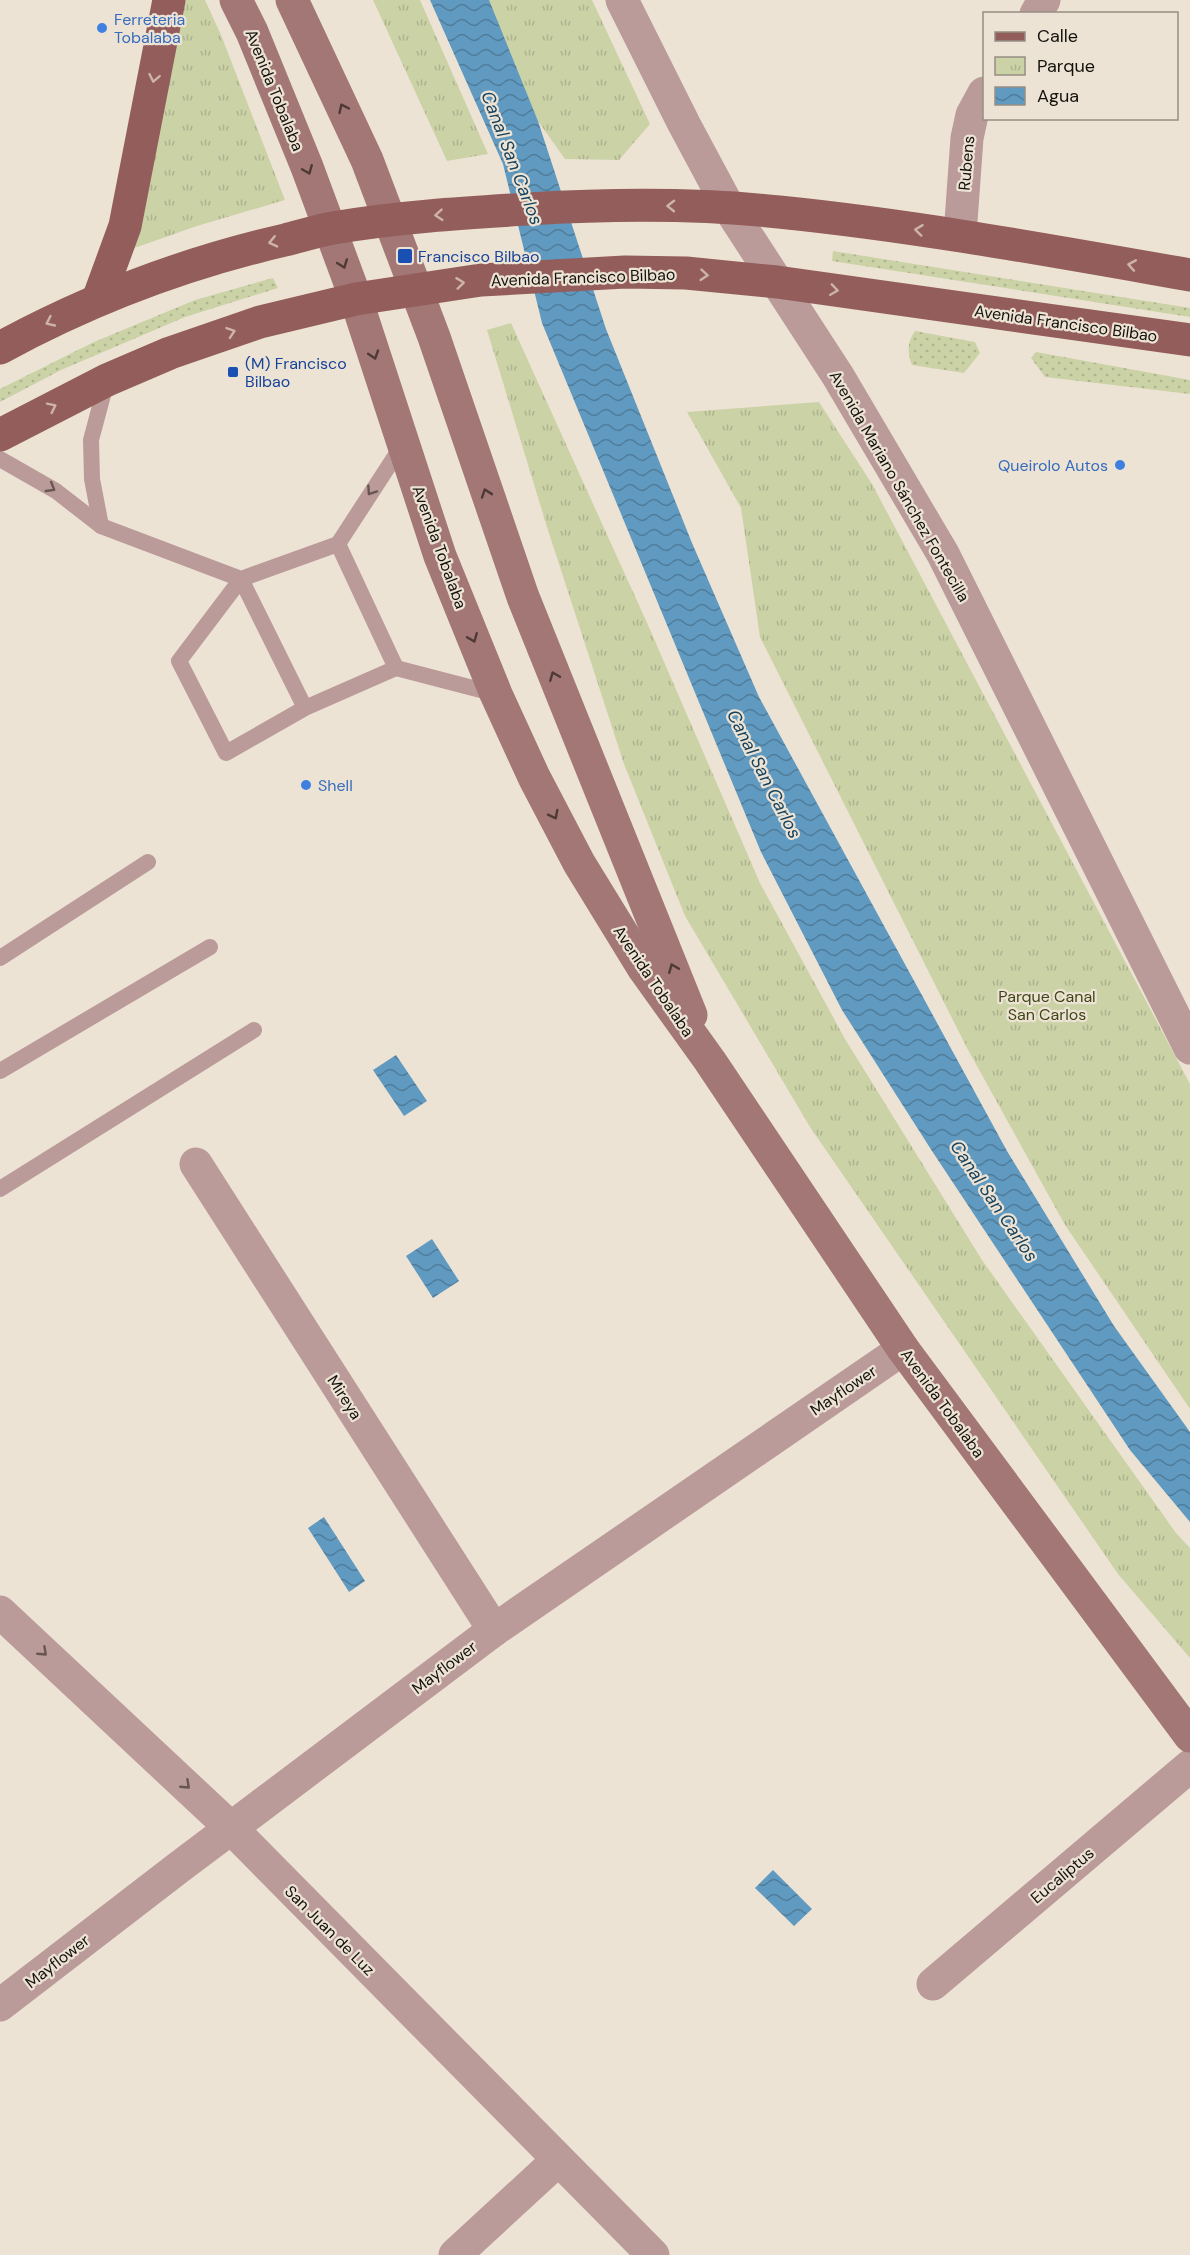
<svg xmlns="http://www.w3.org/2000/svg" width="1190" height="2255" font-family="'DM Sans',sans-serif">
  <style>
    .grass { fill: url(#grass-dots) }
    .park { fill: url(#park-tufts) }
    .water { fill: url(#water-waves) }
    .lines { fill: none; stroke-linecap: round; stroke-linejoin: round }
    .service { stroke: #ba9b99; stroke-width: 16 }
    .minor { stroke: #ba9b99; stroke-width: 33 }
    .tertiary { stroke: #ba9b99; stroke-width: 33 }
    .secondary { stroke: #a37775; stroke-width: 33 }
    .primary { stroke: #925d5b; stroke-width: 33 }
    .oneway { stroke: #cdb4aa }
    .oneway2 { stroke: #4d3a36 }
    .oneway3 { stroke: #675652 }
    .shop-dot { fill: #3f7fe0; stroke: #ede3d4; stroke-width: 2 }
    .transit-dot { fill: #1a4fb4; stroke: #ede3d4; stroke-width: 2 }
    .labels { text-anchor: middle; stroke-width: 4.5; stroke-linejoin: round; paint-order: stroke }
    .shop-label { font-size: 16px; fill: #366cbe; stroke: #ede3d4; text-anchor: start }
    .street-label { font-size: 16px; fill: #14110c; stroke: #ede3d4 }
    .transit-label { font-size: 16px; fill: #164399; stroke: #ede3d4; text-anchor: start }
    .park-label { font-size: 16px; fill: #3e4416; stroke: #ede3d4 }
    .water-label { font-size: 18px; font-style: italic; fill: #15425d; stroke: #ede3d4 }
  </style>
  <defs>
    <pattern id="grass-dots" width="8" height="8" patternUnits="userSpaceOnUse" patternTransform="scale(1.5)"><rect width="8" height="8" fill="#cbd2a6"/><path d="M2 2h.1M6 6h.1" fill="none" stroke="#adb38e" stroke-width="1.8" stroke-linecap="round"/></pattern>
    <pattern id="park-tufts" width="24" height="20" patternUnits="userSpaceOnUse" patternTransform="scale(1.5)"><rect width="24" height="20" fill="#cbd2a6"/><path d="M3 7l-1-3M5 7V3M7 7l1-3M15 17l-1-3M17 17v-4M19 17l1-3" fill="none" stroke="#adb38e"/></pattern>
    <pattern id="water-waves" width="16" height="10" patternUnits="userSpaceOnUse" patternTransform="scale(1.5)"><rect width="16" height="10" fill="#619ac0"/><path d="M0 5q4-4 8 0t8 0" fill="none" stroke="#4f7c9a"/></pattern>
  </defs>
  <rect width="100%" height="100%" fill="#ede3d4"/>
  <!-- grass -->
  <g class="grass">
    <polygon points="833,251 1190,308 1190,317 832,261"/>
    <polygon points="273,278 278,288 185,317 61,370 0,402 0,389 94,342 195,300"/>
    <path d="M 915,331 L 975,342 L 980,353 L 964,373 L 912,365 C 907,352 907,343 915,331 Z"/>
    <polygon points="1036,352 1190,380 1190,394 1045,377 1031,358"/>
  </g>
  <!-- park -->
  <g class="park">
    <polygon points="165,0 205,0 221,35 285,200 197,226 123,252"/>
    <polygon points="373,0 420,0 488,154 447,161"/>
    <polygon points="486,0 592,0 650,124 619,160 565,159 538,121"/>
    <polygon points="511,323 648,625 760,883 845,1039 982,1260 1176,1533 1190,1548 1190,1658 1118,1574 810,1127 685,916 624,764 547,527 487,330"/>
    <polygon points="819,402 872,484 1190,1084 1190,1409 1065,1225 967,1048 760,637 741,508 687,412"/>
  </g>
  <!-- water -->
  <g class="water">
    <polygon points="430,0 489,0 538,121 606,329 692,543 759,697 1007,1151 1114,1326 1190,1432 1190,1522 1130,1450 932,1151 842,1010 761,852 542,323 503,164"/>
    <polygon points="396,1055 427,1101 404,1116 373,1070"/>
    <polygon points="432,1239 459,1281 433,1298 406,1256"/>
    <polygon points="324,1517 365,1581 349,1592 308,1528"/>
    <polygon points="773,1870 812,1909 794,1926 755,1888"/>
  </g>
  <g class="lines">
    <!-- service -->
    <g class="service">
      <polyline points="0,459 56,491 101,526 241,579 305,708 396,668 338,544 241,579 179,661 226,753 305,708"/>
      <polyline points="101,526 92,479 91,440 107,380"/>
      <polyline points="338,544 403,444"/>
      <polyline points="396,668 496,694"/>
      <polyline points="0,958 148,862"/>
      <polyline points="0,1071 210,947"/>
      <polyline points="0,1189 254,1030"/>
    </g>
    <!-- minor -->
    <g class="minor">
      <polyline points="1036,14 1044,0"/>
      <polyline points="960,235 967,138 972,115 984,93"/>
      <polyline points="196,1164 494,1630"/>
      <polyline points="0,1612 232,1829 653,2255"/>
      <polyline points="933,1984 1190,1766"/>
      <polyline points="0,2005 178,1868 494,1630 903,1349"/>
      <polyline points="455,2255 558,2160"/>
    </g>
    <!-- tertiary -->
    <polyline class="tertiary" points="622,0 684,124 729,208 838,376 943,554 1190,1048"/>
    <!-- secondary -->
    <g class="secondary">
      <polyline points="236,0 252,32 307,167 356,299 440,556 496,694 534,777 579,863 644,969 710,1061 903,1349 1190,1736"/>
      <polyline points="292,0 367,160 434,337 523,597 691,1015"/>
    </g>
    <!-- primary -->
    <g class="primary">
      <polyline points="98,300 125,226 169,0"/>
      <path d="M 0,348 C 90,299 185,263 285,240 C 301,236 317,231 333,228 C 397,217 463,213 528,209 C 611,204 695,203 779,212 C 917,226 1053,251 1190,275"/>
      <polyline points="0,435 107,380 170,353 260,322 356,299 481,280 625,272 686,273 777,282 1190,340"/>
    </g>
  </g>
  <!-- one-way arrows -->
  <defs><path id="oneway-chevron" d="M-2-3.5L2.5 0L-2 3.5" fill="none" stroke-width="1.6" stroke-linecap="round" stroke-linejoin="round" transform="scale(1.5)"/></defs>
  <g class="oneway">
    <use href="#oneway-chevron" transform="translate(154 78) rotate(101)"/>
    <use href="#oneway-chevron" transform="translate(671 206) rotate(-179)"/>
    <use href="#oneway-chevron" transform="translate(439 215) rotate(175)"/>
    <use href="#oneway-chevron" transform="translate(919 230) rotate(-173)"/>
    <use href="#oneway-chevron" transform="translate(273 242) rotate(167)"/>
    <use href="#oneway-chevron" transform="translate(1132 265) rotate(-170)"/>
    <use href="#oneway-chevron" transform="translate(704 275) rotate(5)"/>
    <use href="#oneway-chevron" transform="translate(460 283) rotate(-7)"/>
    <use href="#oneway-chevron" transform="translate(834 290) rotate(8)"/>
    <use href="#oneway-chevron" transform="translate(50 322) rotate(155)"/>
    <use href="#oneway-chevron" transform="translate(231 332) rotate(-19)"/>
    <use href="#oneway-chevron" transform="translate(52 407) rotate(-26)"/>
  </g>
  <g class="oneway2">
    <use href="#oneway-chevron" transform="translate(343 108) rotate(-115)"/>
    <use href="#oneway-chevron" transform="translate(308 170) rotate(68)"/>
    <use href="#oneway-chevron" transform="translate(343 264) rotate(70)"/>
    <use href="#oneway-chevron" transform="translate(374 355) rotate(72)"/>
    <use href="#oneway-chevron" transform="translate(486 493) rotate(-109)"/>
    <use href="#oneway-chevron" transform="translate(473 638) rotate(68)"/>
    <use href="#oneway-chevron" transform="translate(554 676) rotate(-112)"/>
    <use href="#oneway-chevron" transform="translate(554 815) rotate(63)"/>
    <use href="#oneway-chevron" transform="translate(673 968) rotate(-112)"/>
  </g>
  <g class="oneway3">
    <use href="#oneway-chevron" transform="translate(51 488) rotate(31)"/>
    <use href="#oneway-chevron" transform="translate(371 491) rotate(124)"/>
    <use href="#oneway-chevron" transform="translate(43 1652) rotate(43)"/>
    <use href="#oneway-chevron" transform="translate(186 1785) rotate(43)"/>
  </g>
  <!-- markers -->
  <g class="shop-dot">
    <circle cx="102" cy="28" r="6"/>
    <circle cx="1120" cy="465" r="6"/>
    <circle cx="306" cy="785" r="6"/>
  </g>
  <g class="transit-dot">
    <rect x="397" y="248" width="16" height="16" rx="3"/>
    <rect x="227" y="366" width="12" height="12" rx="3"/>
  </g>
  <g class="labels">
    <!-- shop labels -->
    <g class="shop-label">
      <text x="114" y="25">Ferreteria<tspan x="114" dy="18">Tobalaba</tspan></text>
      <text x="1108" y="471" text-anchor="end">Queirolo Autos</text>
      <text x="318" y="791">Shell</text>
    </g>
    <!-- street labels -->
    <g class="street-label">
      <text transform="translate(275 90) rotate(68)" y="6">Avenida Tobalaba</text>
      <text transform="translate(966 163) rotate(-85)" y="6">Rubens</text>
      <text transform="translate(583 277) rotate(-2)" y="6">Avenida Francisco Bilbao</text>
      <text transform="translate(1066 323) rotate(8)" y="6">Avenida Francisco Bilbao</text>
      <text transform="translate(900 486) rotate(60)" y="6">Avenida Mariano Sánchez Fontecilla</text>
      <text transform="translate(440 547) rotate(70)" y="6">Avenida Tobalaba</text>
      <text transform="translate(654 981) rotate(56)" y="6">Avenida Tobalaba</text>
      <text transform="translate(843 1390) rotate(-34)" y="6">Mayflower</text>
      <text transform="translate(345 1397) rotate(57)" y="6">Mireya</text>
      <text transform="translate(943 1403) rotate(54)" y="6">Avenida Tobalaba</text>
      <text transform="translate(444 1667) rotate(-37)" y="6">Mayflower</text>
      <text transform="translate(1062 1875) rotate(-40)" y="6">Eucaliptus</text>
      <text transform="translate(330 1930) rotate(45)" y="6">San Juan de Luz</text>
      <text transform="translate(57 1961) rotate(-38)" y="6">Mayflower</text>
    </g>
    <!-- transit labels -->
    <g class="transit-label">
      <text x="418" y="262">Francisco Bilbao</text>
      <text x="245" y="369">(M) Francisco<tspan x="245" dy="18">Bilbao</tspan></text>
    </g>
    <!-- park labels -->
    <g class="park-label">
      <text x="1047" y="1002">Parque Canal<tspan x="1047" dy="18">San Carlos</tspan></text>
    </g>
    <!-- water labels -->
    <g class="water-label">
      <text transform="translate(512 158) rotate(69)" y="6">Canal San Carlos</text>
      <text transform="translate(764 774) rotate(63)" y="6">Canal San Carlos</text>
      <text transform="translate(994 1201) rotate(56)" y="6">Canal San Carlos</text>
    </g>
  </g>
  <!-- legend -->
  <rect x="983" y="12" width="195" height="108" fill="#ede3d4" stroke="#968f84" stroke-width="1.5"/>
  <rect x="995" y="32" width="30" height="9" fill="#925d5b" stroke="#968f84" stroke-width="1.5"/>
  <text x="1037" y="42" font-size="18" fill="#14110c">Calle</text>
  <rect x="995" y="57" width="30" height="18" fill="url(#park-tufts)" stroke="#968f84" stroke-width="1.5"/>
  <text x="1037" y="72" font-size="18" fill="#14110c">Parque</text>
  <rect x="995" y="87" width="30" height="18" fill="url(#water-waves)" stroke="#968f84" stroke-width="1.5"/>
  <text x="1037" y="102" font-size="18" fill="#14110c">Agua</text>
</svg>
